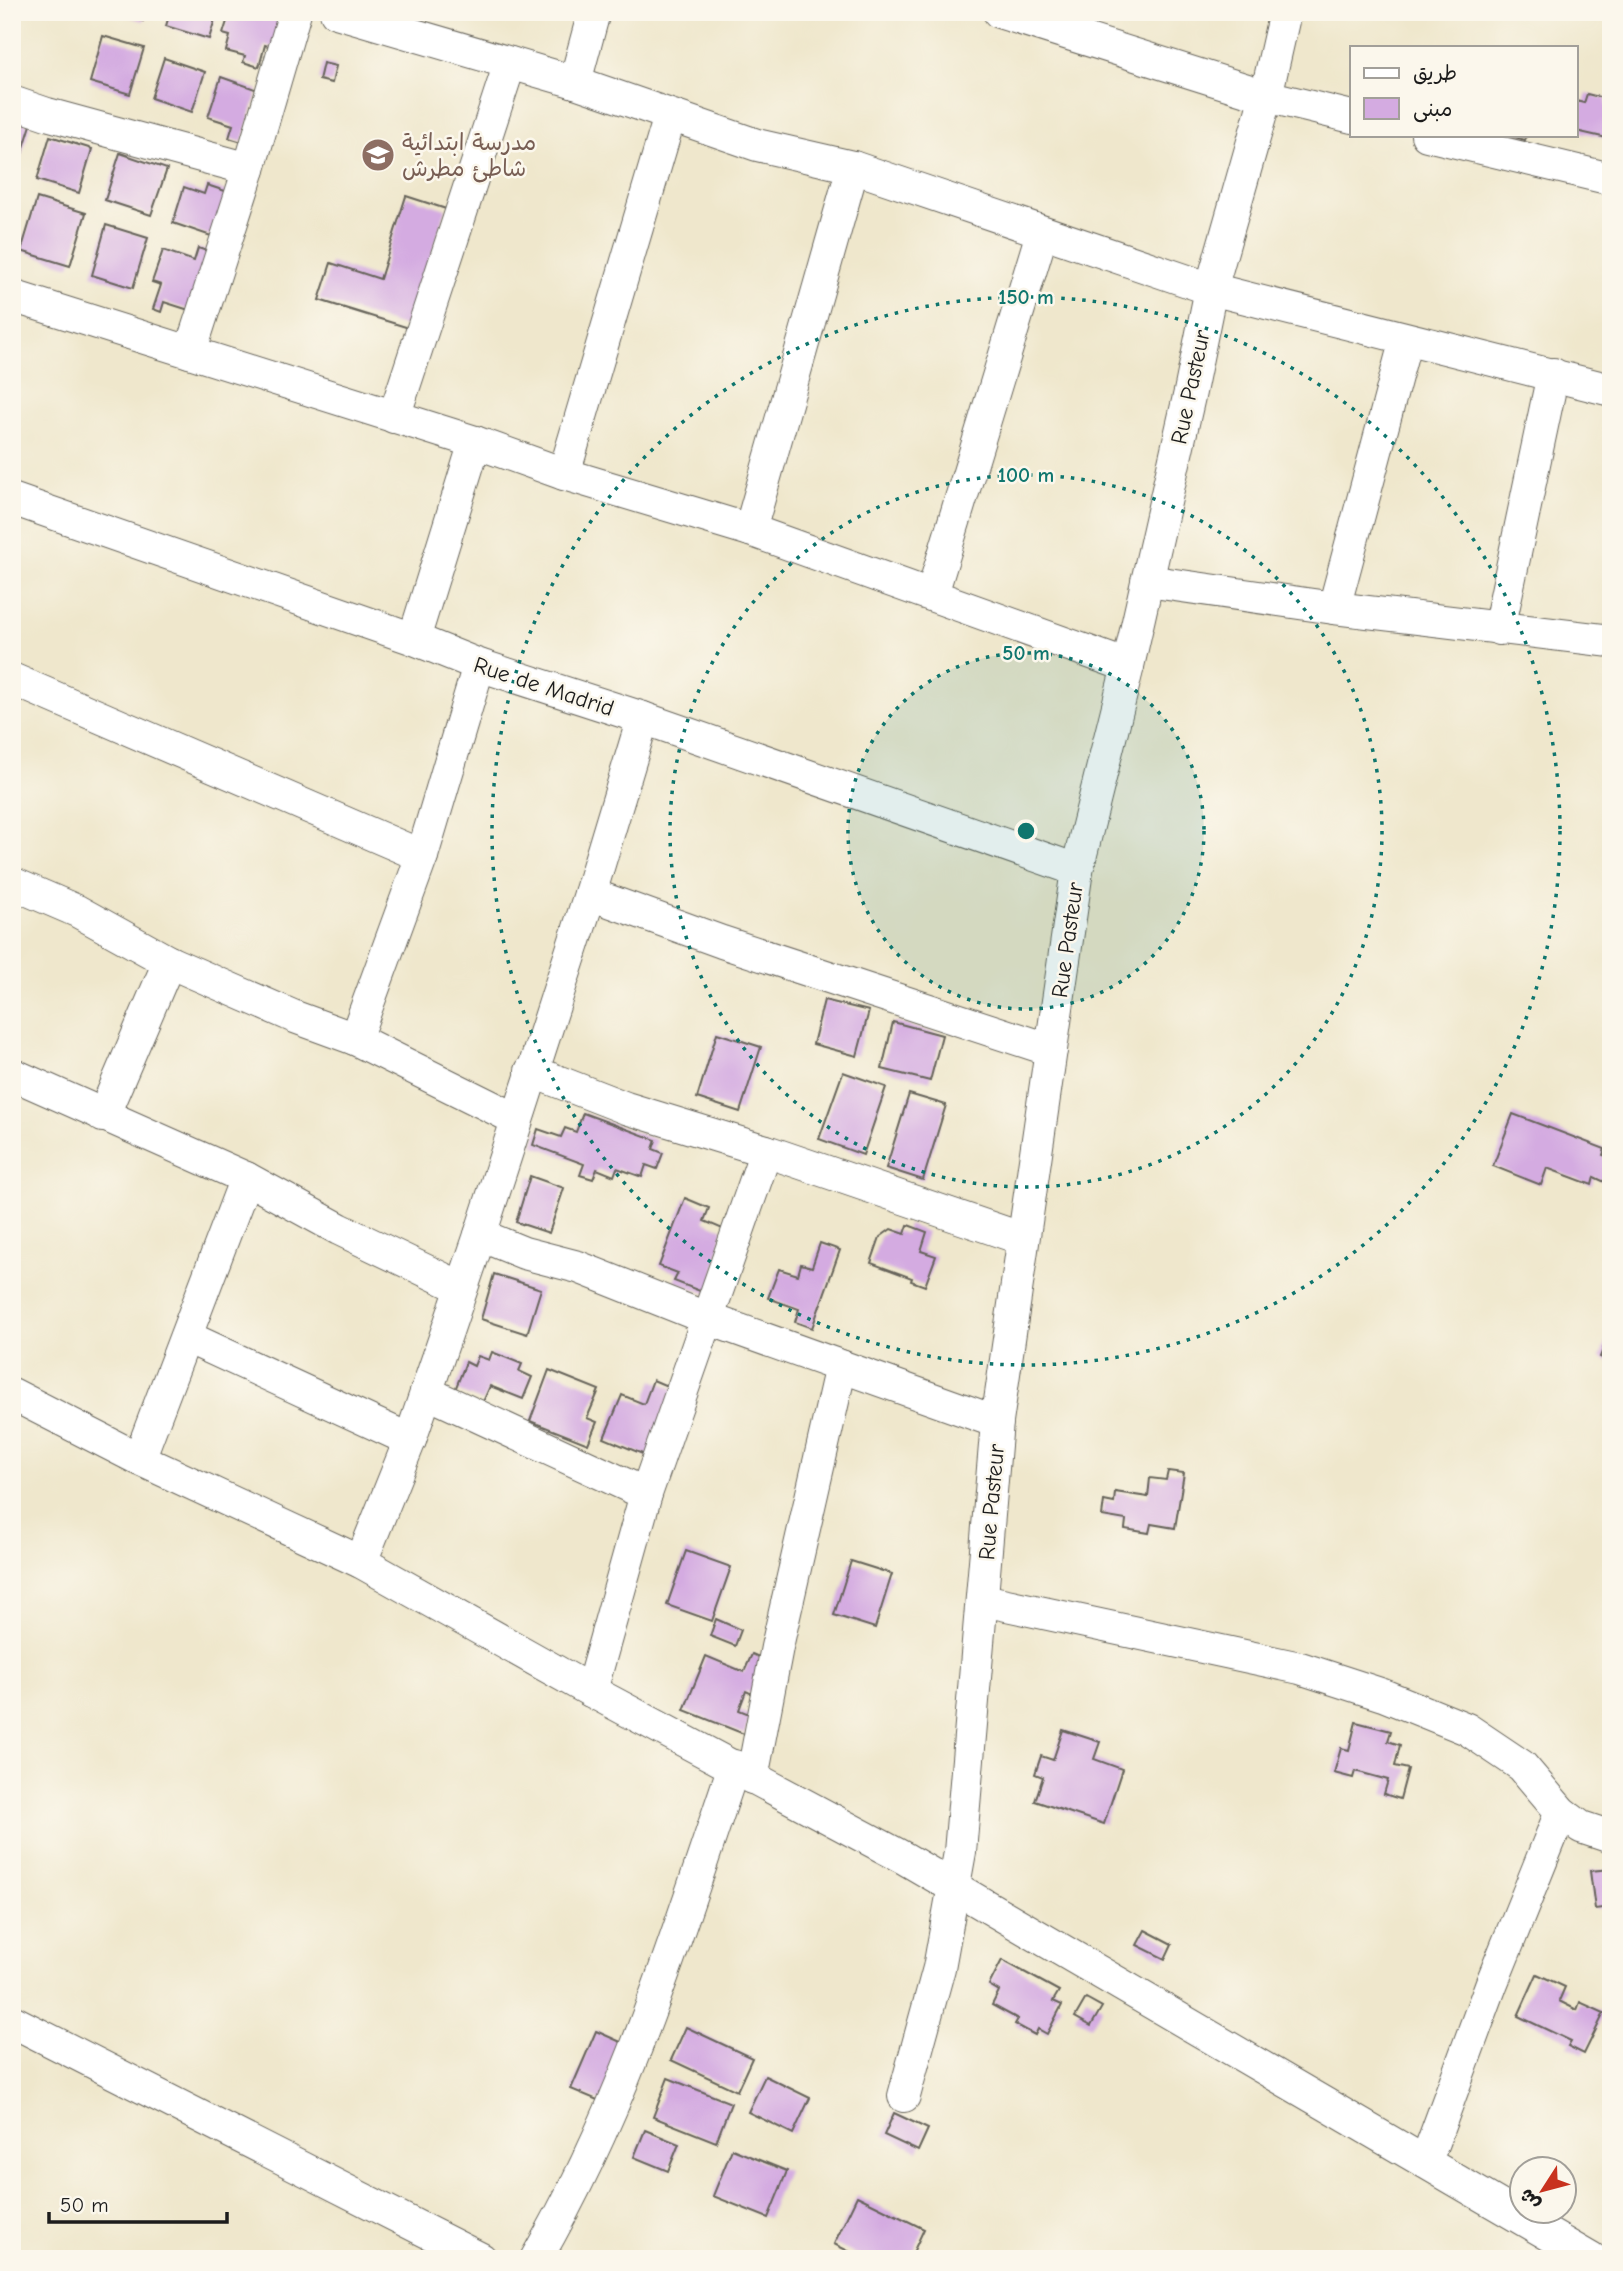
<svg xmlns="http://www.w3.org/2000/svg" width="1623" height="2271" font-family="'Comic Neue','Playpen Sans Arabic',sans-serif">
  <style>
    .building { fill: #d4abe1 }
    .lines { fill: none; stroke-linecap: round; stroke-linejoin: round }
    .minor-casing { stroke: #66635a; stroke-width: 34 }
    .minor { stroke: #fff; stroke-width: 32 }
    .ring { fill: none; stroke: #0f766e; stroke-width: 3.5; stroke-dasharray: 3.5 7 }
    .labels { text-anchor: middle; stroke-width: 5; stroke-linejoin: round; paint-order: stroke }
    .education-label { font-size: 23px; fill: #785e54; stroke: #fbf7ec; text-anchor: start }
    .street-label { font-size: 23px; fill: #1c1c1c; stroke: #fbf7ec }
    .centre { fill: #0f766e; stroke: #fbf7ec; stroke-width: 3.5 }
    .ring-label { font-size: 21px; text-anchor: middle; font-weight: bold; fill: #0f766e; stroke: #fbf7ec; stroke-width: 5; stroke-linejoin: round; paint-order: stroke }
  </style>
  <rect width="100%" height="100%" fill="#fbf7ec"/>
  <filter id="ink" filterUnits="userSpaceOnUse"><feTurbulence type="fractalNoise" baseFrequency=".0143" numOctaves="2"/><feDisplacementMap in="SourceGraphic" scale="14" xChannelSelector="R" yChannelSelector="G"/><feConvolveMatrix kernelMatrix="1 2 1 2 8 2 1 2 1" color-interpolation-filters="sRGB"/></filter>
  <filter id="wash" filterUnits="userSpaceOnUse"><feTurbulence type="fractalNoise" baseFrequency=".00686" numOctaves="4" result="noise"/><feDisplacementMap in="SourceGraphic" scale="28" xChannelSelector="R" yChannelSelector="G"/><feGaussianBlur stdDeviation="1.57" result="paint"/><feColorMatrix in="noise" values="0 0 0 0 0 0 0 0 0 0 0 0 0 0 0 0 0 1.4 0 .05"/><feComposite in="paint" operator="in"/></filter>
  <g filter="url(#wash)">
    <rect width="100%" height="100%" fill="#efe7cc"/>
    <g id="blocks">
      <!-- building -->
      <g class="building">
        <polygon points="115,12 146,12 143,21"/>
        <polygon points="170,12 217,12 209,39 166,26"/>
        <polygon points="230,12 252,12 282,21 275,48 265,45 259,67 243,62 245,56 226,51 230,36 223,34"/>
        <polygon points="103,36 144,48 130,94 90,82"/>
        <polygon points="164,58 205,72 192,112 151,98"/>
        <polygon points="323,63 336,66 332,83 319,80"/>
        <polygon points="221,77 258,90 242,142 229,138 233,125 208,117"/>
        <polygon points="1587,94 1607,99 1606,106 1611,108 1611,139 1576,131 1576,101 1584,103"/>
        <polygon points="12,119 31,125 21,157 12,154"/>
        <polygon points="1509,135 1527,135 1525,140"/>
        <polygon points="50,136 92,149 79,193 37,180"/>
        <polygon points="120,153 167,169 151,215 105,200"/>
        <polygon points="207,185 231,193 217,238 173,223 184,187 204,194"/>
        <polygon points="406,196 446,209 409,328 319,300 331,263 380,279"/>
        <polygon points="37,198 86,213 70,266 21,251"/>
        <polygon points="106,225 148,238 133,288 92,275"/>
        <polygon points="198,248 216,254 189,310 164,302 161,312 153,309 161,285 152,282 163,250 194,261"/>
        <polygon points="824,1000 869,1011 857,1056 813,1044"/>
        <polygon points="893,1022 942,1035 930,1081 882,1069"/>
        <polygon points="717,1033 761,1047 740,1112 697,1098"/>
        <polygon points="843,1072 886,1087 863,1155 819,1139"/>
        <polygon points="909,1094 946,1105 923,1180 886,1168"/>
        <polygon points="583,1113 656,1140 653,1149 663,1153 657,1169 646,1165 642,1177 617,1168 614,1176 597,1169 593,1179 580,1175 584,1164 533,1145 538,1129 561,1137 565,1128 576,1132"/>
        <polygon points="1513,1114 1605,1149 1603,1155 1611,1158 1609,1184 1594,1177 1592,1185 1547,1168 1541,1185 1493,1166"/>
        <polygon points="530,1176 564,1188 549,1233 516,1222"/>
        <polygon points="685,1198 709,1208 704,1221 723,1229 710,1295 674,1281 678,1273 659,1266"/>
        <polygon points="908,1225 927,1232 921,1251 936,1256 925,1286 911,1281 912,1278 871,1263 880,1237 891,1229 905,1234"/>
        <polygon points="820,1243 840,1250 812,1328 795,1322 799,1309 768,1298 779,1269 798,1275 801,1264 812,1267"/>
        <polygon points="494,1274 541,1289 527,1334 481,1319"/>
        <polygon points="1608,1337 1611,1338 1611,1362 1600,1357"/>
        <polygon points="492,1352 522,1364 519,1371 532,1377 523,1399 490,1386 483,1402 455,1390 466,1362 474,1366 478,1356 489,1360"/>
        <polygon points="549,1370 599,1390 587,1418 597,1422 588,1444 530,1421"/>
        <polygon points="653,1380 679,1391 652,1458 604,1438 622,1395 644,1404"/>
        <polygon points="1168,1471 1184,1473 1175,1528 1151,1524 1149,1533 1125,1529 1126,1520 1102,1516 1104,1501 1114,1503 1115,1492 1148,1497 1150,1478 1166,1480"/>
        <polygon points="686,1551 731,1567 712,1621 667,1605"/>
        <polygon points="851,1561 892,1574 875,1628 834,1615"/>
        <polygon points="716,1619 741,1630 735,1646 710,1636"/>
        <polygon points="752,1654 773,1663 759,1697 746,1691 739,1710 752,1715 744,1734 684,1710 706,1656 744,1672"/>
        <polygon points="1356,1722 1391,1731 1388,1741 1400,1745 1395,1766 1408,1769 1400,1799 1384,1794 1388,1780 1355,1771 1353,1778 1334,1773 1341,1748 1349,1750"/>
        <polygon points="1063,1730 1100,1742 1094,1759 1122,1769 1104,1824 1035,1801 1043,1777 1035,1774 1041,1756 1053,1760"/>
        <polygon points="1611,1869 1611,1907 1595,1909 1590,1871"/>
        <polygon points="1145,1930 1172,1944 1165,1959 1137,1945"/>
        <polygon points="1002,1960 1059,1991 1053,2001 1062,2005 1047,2034 1038,2029 1035,2035 1015,2024 1018,2019 992,2005 999,1991 989,1985"/>
        <polygon points="1537,1974 1565,1987 1559,2001 1577,2010 1580,2002 1604,2013 1584,2054 1568,2046 1571,2041 1518,2016"/>
        <polygon points="1086,1998 1102,2007 1091,2026 1075,2017"/>
        <polygon points="686,2027 752,2058 737,2091 671,2060"/>
        <polygon points="596,2031 632,2047 607,2104 571,2089"/>
        <polygon points="765,2076 810,2098 793,2134 748,2112"/>
        <polygon points="668,2078 731,2103 716,2142 653,2117"/>
        <polygon points="894,2113 928,2129 918,2151 884,2135"/>
        <polygon points="645,2130 679,2144 668,2171 634,2157"/>
        <polygon points="732,2149 787,2171 768,2218 713,2196"/>
        <polygon points="857,2196 924,2229 910,2259 864,2259 834,2244"/>
      </g>
    </g>
  </g>
  <g filter="url(#ink)">
    <use href="#blocks" fill-opacity="0" stroke="#66635a" stroke-width="2"/>
    <g class="lines">
      <defs>
        <g id="minor">
          <polyline points="336,12 575,82 757,145 853,167 1211,289 1611,390"/>
          <polyline points="999,12 1266,96 1352,117"/>
          <polyline points="575,82 594,12"/>
          <polyline points="12,102 47,114 249,169"/>
          <polyline points="1427,135 1611,179"/>
          <polyline points="12,296 475,442 564,474 750,530 1128,666"/>
          <polyline points="190,352 249,169 295,12"/>
          <polyline points="394,417 510,63"/>
          <polyline points="564,474 670,116"/>
          <polyline points="12,499 414,639 479,665 643,718 1077,870"/>
          <polyline points="750,530 853,167"/>
          <polyline points="1147,581 1334,608 1611,641"/>
          <polyline points="932,594 1042,233"/>
          <polyline points="1334,608 1406,339"/>
          <polyline points="1499,629 1553,374"/>
          <polyline points="414,639 475,442"/>
          <polyline points="12,679 422,856"/>
          <polyline points="12,883 77,911 169,962 295,1017 355,1039 516,1119"/>
          <polyline points="590,894 722,942 1051,1050"/>
          <polyline points="355,1039 422,856 479,665"/>
          <polyline points="531,1071 626,1108 766,1151 1023,1239"/>
          <polyline points="12,1074 246,1178 339,1229 460,1287"/>
          <polyline points="103,1116 169,962"/>
          <polyline points="480,1235 524,1253 578,1267 706,1318 997,1422"/>
          <polyline points="187,1337 410,1440"/>
          <polyline points="426,1392 646,1494"/>
          <polyline points="12,1394 139,1459 361,1562 591,1691 904,1858 1591,2259"/>
          <polyline points="139,1459 246,1178"/>
          <polyline points="361,1562 410,1440 480,1235 590,894 643,718"/>
          <polyline points="983,1600 1300,1668 1383,1695 1467,1729 1522,1766 1561,1812 1581,1827 1611,1837"/>
          <polyline points="591,1691 646,1494 766,1151"/>
          <polyline points="752,1778 777,1647 841,1366"/>
          <polyline points="12,2021 481,2259"/>
          <polyline points="904,2096 939,1968 960,1852 997,1422 1077,870 1128,666 1190,392 1211,289 1266,96 1285,12"/>
          <polyline points="1426,2161 1491,1985 1561,1812"/>
          <path d="M 536,2259 C 626,2105 677,1934 734,1766"/>
        </g>
      </defs>
      <!-- minor casing -->
      <use href="#minor" class="minor-casing"/>
      <!-- minor -->
      <use href="#minor" class="minor"/>
    </g>
  </g>
  <!-- distance rings -->
  <circle cx="1026" cy="831" r="178" fill="#0f766e" fill-opacity=".12"/>
  <g class="ring">
    <circle cx="1026" cy="831" r="178"/>
    <circle cx="1026" cy="831" r="356"/>
    <circle cx="1026" cy="831" r="534"/>
  </g>
  <!-- icons -->
  <defs>
    <symbol id="school-disc" viewBox="-11 -11 22 22"><circle r="9.5" fill="#8d6e63" stroke="#fbf7ec"/><path d="M0-5L7-2L0 1L-7-2ZM-4 1L0 2.5L4 1V4Q0 6-4 4Z" fill="#fff"/></symbol>
  </defs>
  <g fill-rule="evenodd">
    <use href="#school-disc" x="359" y="136" width="38" height="38"/>
  </g>
  <g class="labels">
    <!-- education labels -->
    <g class="education-label">
      <text x="402" y="150">مدرسة ابتدائية<tspan x="402" dy="26">شاطئ مطرش</tspan></text>
    </g>
    <!-- street labels -->
    <g class="street-label">
      <text transform="translate(1190 387) rotate(-78)" y="8">Rue Pasteur</text>
      <text transform="translate(544 686) rotate(18)" y="8">Rue de Madrid</text>
      <text transform="translate(1067 940) rotate(-82)" y="8">Rue Pasteur</text>
      <text transform="translate(991 1502) rotate(-85)" y="8">Rue Pasteur</text>
    </g>
  </g>
  <circle cx="1026" cy="831" r="10" class="centre"/>
  <g class="ring-label">
    <text x="1026" y="304">150 m</text>
    <text x="1026" y="482">100 m</text>
    <text x="1026" y="660">50 m</text>
  </g>
  <!-- margin -->
  <rect width="1623" height="2271" fill="none" stroke="#fbf7ec" stroke-width="42"/>
  <!-- legend -->
  <rect x="1350" y="46" width="228" height="91" fill="#fbf7ec" stroke="#a29f99" stroke-width="2"/>
  <rect x="1364" y="68" width="35" height="10" fill="#ffffff" stroke="#a29f99" stroke-width="2"/>
  <text x="1413" y="80" font-size="21" fill="#1c1c1c">طريق</text>
  <rect x="1364" y="98" width="35" height="21" fill="#d4abe1" stroke="#a29f99" stroke-width="2"/>
  <text x="1413" y="116" font-size="21" fill="#1c1c1c">مبنى</text>
  <!-- north arrow -->
  <g transform="translate(1543 2190) rotate(234)"><circle r="33" fill="#fbf7ec" stroke="#a29f99" stroke-width="2"/>
  <path d="M0-5L12 26L0 18L-12 26Z" fill="#c8321e"/>
  <text y="-10" font-size="19" font-weight="bold" text-anchor="middle" fill="#1c1c1c">ش</text>
  </g>
  <!-- scale -->
  <path d="M49 2212v10h178v-10" fill="none" stroke="#1c1c1c" stroke-width="3.5"/>
  <text x="60" y="2212" font-size="21" fill="#1c1c1c" stroke="#fbf7ec" stroke-width="5" paint-order="stroke">50 m</text>
</svg>
